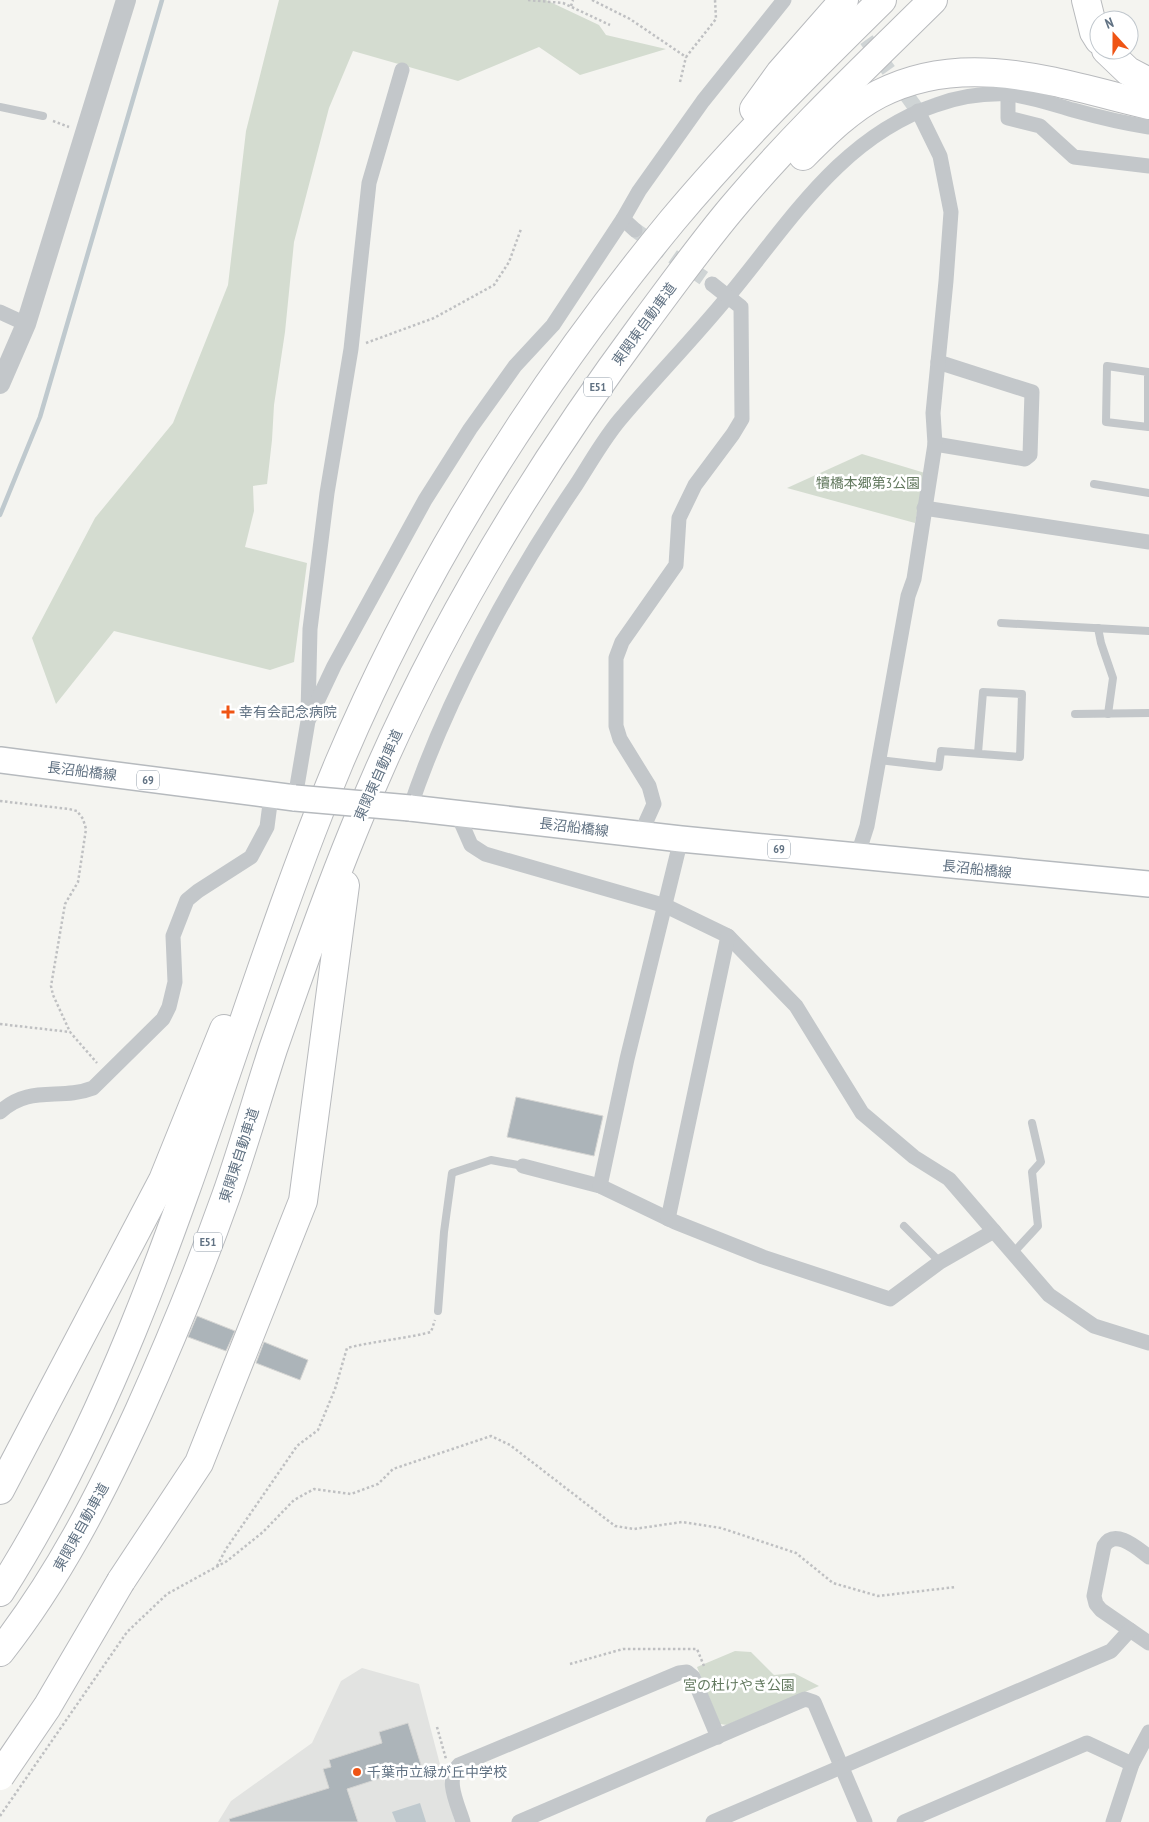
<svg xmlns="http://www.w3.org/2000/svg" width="1149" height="1822" font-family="'PT Sans Narrow','Noto Sans JP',sans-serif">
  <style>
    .built { fill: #e2e3e1 }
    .green { fill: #d4dcd0 }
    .water { fill: #bfc9ce }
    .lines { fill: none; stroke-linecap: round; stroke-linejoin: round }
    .stream { stroke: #bfc9ce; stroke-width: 4.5 }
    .building { fill: #acb4b9; stroke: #d5d5d3 }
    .minor-tunnel { stroke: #cfd4d5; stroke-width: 15; stroke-dasharray: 15 8; stroke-linecap: butt }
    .primary-casing { stroke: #b6babe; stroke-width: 28 }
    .motorway-casing { stroke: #b8babd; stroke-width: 30 }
    .path { stroke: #bfc0c2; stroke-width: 2.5; stroke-dasharray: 2.5 2.5; stroke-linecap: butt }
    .service { stroke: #c3c7ca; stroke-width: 8 }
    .minor { stroke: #c3c7ca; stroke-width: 15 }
    .tertiary { stroke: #c3c7ca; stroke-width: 20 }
    .primary { stroke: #fff; stroke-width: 25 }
    .motorway { stroke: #fff; stroke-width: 28 }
    .primary-bridge-casing { stroke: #b6babe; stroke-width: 28; stroke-linecap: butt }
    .motorway-bridge-casing { stroke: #b8babd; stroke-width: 30; stroke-linecap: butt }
    .primary-bridge { stroke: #fff; stroke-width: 25 }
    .motorway-bridge { stroke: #fff; stroke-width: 28 }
    .poi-dot { fill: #ef5414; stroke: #fff; stroke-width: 2 }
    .labels { text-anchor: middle; stroke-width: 5; stroke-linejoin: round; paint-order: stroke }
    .shield { fill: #fff; stroke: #909ca8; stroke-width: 1 }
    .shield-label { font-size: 12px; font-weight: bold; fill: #617283 }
    .street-label { font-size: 14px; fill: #617283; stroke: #fff }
    .park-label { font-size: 14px; fill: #647a60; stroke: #fff }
    .poi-label { font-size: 14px; fill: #617283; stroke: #fff; text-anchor: start }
  </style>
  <rect width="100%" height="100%" fill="#f4f4f0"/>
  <!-- built -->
  <polygon class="built" points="362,1668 419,1684 455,1822 218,1822 231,1801 312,1743 341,1681"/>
  <!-- green -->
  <g class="green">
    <polygon points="279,0 546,0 599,25 606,35 666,49 580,75 539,47 458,81 353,51 329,108 294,242 285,332 274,405 272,440 267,484 253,486 254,511 245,547 307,563 294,662 270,670 114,631 56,704 32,638 95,518 173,423 228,285 246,131"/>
    <polygon points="862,454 925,473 915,523 787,488"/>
    <polygon points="735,1651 751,1652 774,1675 794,1673 819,1686 727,1725 720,1724 697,1667"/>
  </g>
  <!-- water -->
  <polygon class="water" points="420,1803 426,1822 396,1822 392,1812"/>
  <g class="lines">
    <!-- stream -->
    <polyline class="stream" points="0,515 40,417 162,0"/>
  </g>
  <!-- building -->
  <g class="building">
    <polygon points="516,1097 603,1116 594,1156 507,1137"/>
    <polygon points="197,1316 235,1331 226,1351 188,1337"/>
    <polygon points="264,1342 308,1360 300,1380 256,1363"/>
    <polygon points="408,1723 421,1765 347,1789 358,1822 230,1822 229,1819 329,1788 323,1769 331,1767 329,1760 382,1743 379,1732"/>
  </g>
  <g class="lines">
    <!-- minor-tunnel -->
    <g class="minor-tunnel">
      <polyline points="853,21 918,111"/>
      <polyline points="635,230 712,284"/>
    </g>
    <defs>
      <g id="primary">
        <polyline points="0,760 295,798"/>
        <polyline points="410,808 681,839 1149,884"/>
      </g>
      <g id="motorway">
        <polyline points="1086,0 1094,32 1099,40"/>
        <polyline points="1106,50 1128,71 1149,82"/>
        <polyline points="754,109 780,73 844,0"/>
        <path d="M 803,156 C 826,133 850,109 879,94 C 966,49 1060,84 1149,105"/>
        <polyline points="0,1490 163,1180 224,1029"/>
        <polyline points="121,1581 199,1463 303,1201 345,885"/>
        <path d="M 0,1592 C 162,1338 224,1039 339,763 C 422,567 537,385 672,221 C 737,143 810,71 882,0"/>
        <path d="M 0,1652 C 58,1578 100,1496 139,1411 C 171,1340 200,1269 226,1196 C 243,1148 257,1098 273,1049 C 298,977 324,903 353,832 C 426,649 527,481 644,323 C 673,284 701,245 732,208 C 794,134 864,68 933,0"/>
      </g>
    </defs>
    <!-- primary casing -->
    <use href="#primary" class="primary-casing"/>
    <!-- motorway casing -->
    <use href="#motorway" class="motorway-casing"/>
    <!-- path -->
    <g class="path">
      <polyline points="528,0 563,3 610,25"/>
      <polyline points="592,0 630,19 686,57 716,19 715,0"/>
      <polyline points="571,6 573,0"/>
      <polyline points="680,82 686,57"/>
      <polyline points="53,121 69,127"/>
      <polyline points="366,343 434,318 494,285 509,262 521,229"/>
      <polyline points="0,801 69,809 77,811 83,819 86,829 78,882 65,904 51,986 53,995 70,1032"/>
      <polyline points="0,1024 70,1032 97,1063"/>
      <path d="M 217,1566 L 226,1549 L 297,1446 L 318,1430 L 335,1389 L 347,1348 C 375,1341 403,1339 431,1332 L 435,1320"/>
      <polyline points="570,1664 623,1649 697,1649 704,1666"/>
      <polyline points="437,1727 446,1759"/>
      <polyline points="0,1816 127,1632 167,1594 227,1561 263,1532 294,1500 314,1489 351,1494 378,1484 393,1469 491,1436 510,1445 615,1526 634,1529 682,1522 721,1528 796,1553 833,1583 878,1596 956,1587"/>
    </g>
    <!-- service -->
    <g class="service">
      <polyline points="0,107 43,116"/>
      <polyline points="1148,427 1148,372 1107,366 1106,422 1148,427 1149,427"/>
      <polyline points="1094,484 1149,493"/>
      <polyline points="1001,623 1149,631"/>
      <polyline points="1098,628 1101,643 1113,678 1108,714"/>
      <polyline points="1075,714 1149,713"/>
      <polyline points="879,760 939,767 941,751 1020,757 1022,694 983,692 978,753"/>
      <polyline points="904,1226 940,1262"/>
      <polyline points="1013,1253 1038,1226 1032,1172 1041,1162 1032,1123"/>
      <polyline points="438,1311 444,1232 452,1173 491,1160 523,1166"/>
    </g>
    <!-- minor -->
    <g class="minor">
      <polyline points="1008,94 1008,118 1040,126 1074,157 1149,166"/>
      <polyline points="623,219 635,230"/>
      <polyline points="0,312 26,324"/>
      <polyline points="935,444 1025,459 1030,455 1032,392 938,362"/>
      <polyline points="924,508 1149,542"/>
      <polyline points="308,714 310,629 327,493 351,349 369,183 402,70"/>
      <polyline points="295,798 308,721 334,666 425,500 470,429 515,366 553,325 623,219 639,191 703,101 784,0"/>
      <path d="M 410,808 C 446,700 512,579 576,485 C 591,462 605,436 623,416 C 657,376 693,339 726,299 C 788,225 840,137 936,105 C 958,97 984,93 1008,94 C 1030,96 1052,104 1073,110 C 1098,117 1123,123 1149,127"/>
      <polyline points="457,813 471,845 485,854 666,906 728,936 796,1006 862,1113 914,1157 949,1179 1049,1295 1094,1326 1149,1343"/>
      <polyline points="640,835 654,804 649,786 620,739 616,726 616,658 622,642 676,565 679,518 695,485 733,434 742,419 741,307 712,284"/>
      <polyline points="857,857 867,826 908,596 914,579 935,444 933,413 946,281 951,212 940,156 918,111"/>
      <path d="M 0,1112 C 30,1084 60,1101 93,1088 L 163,1019 L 169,1007 L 175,982 L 173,936 L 187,900 L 198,891 L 251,857 L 267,827 L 271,796"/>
      <polyline points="523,1166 600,1186 675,1222 763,1257 890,1299 940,1262 994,1231"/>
      <polyline points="600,1186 627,1059 681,839"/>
      <polyline points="668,1219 728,936"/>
      <path d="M 1149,1557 C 1137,1548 1115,1528 1104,1546 L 1094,1596 L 1096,1604 L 1101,1610 L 1149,1643"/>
      <path d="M 463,1822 C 458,1805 444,1779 459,1765 L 679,1673 L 687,1672 L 693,1677 L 718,1737"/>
      <polyline points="519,1822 805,1699 814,1702 865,1822"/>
      <polyline points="713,1822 1111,1651 1130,1630"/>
      <polyline points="904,1822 1087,1743 1132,1764"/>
      <polyline points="1113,1822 1132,1764 1149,1732"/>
    </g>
    <!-- tertiary -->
    <polyline class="tertiary" points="0,384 26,324 126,0"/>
    <!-- primary -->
    <use href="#primary" class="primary"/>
    <!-- motorway -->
    <use href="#motorway" class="motorway"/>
    <defs>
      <polyline id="primary-bridge" points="295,798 410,808"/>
      <polyline id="motorway-bridge" points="0,1776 47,1707 121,1581"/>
    </defs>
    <!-- primary-bridge casing -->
    <use href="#primary-bridge" class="primary-bridge-casing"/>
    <!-- motorway-bridge casing -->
    <use href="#motorway-bridge" class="motorway-bridge-casing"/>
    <!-- primary-bridge -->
    <use href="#primary-bridge" class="primary-bridge"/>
    <!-- motorway-bridge -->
    <use href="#motorway-bridge" class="motorway-bridge"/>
  </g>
  <!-- markers -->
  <g class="poi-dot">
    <path d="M225.5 704.5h5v5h5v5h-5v5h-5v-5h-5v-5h5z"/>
    <circle cx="357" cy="1772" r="5"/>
  </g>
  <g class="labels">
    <!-- shield labels -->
    <g class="shield">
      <rect x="584" y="377.5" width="28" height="19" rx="4"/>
      <rect x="137" y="770.5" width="22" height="19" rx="4"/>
      <rect x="768" y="839.5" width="22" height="19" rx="4"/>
      <rect x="194" y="1232.5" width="28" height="19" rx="4"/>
    </g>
    <g class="shield-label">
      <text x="598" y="391">E51</text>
      <text x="148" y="784">69</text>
      <text x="779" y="853">69</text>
      <text x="208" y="1246">E51</text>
    </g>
    <!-- street labels -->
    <g class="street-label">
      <text transform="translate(644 324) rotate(-54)" y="5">東関東自動車道</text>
      <text transform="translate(82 771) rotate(7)" y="5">長沼船橋線</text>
      <text transform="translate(378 775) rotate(-66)" y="5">東関東自動車道</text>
      <text transform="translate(574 827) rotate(7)" y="5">長沼船橋線</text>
      <text transform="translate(977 869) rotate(6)" y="5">長沼船橋線</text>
      <text transform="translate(239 1155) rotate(-72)" y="5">東関東自動車道</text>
      <text transform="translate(81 1527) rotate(-61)" y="5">東関東自動車道</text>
    </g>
    <!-- park labels -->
    <g class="park-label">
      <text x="868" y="488">犢橋本郷第3公園</text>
      <text x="739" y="1690">宮の杜けやき公園</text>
    </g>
    <!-- poi labels -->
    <g class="poi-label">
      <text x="239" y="717">幸有会記念病院</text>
      <text x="367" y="1777">千葉市立緑が丘中学校</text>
    </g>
  </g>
  <!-- north arrow -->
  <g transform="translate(1114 35) rotate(339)"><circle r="24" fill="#ffffff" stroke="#c0c7cd"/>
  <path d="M0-4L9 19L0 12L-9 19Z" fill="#ef5414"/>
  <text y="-8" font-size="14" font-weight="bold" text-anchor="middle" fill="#617283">N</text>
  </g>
</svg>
